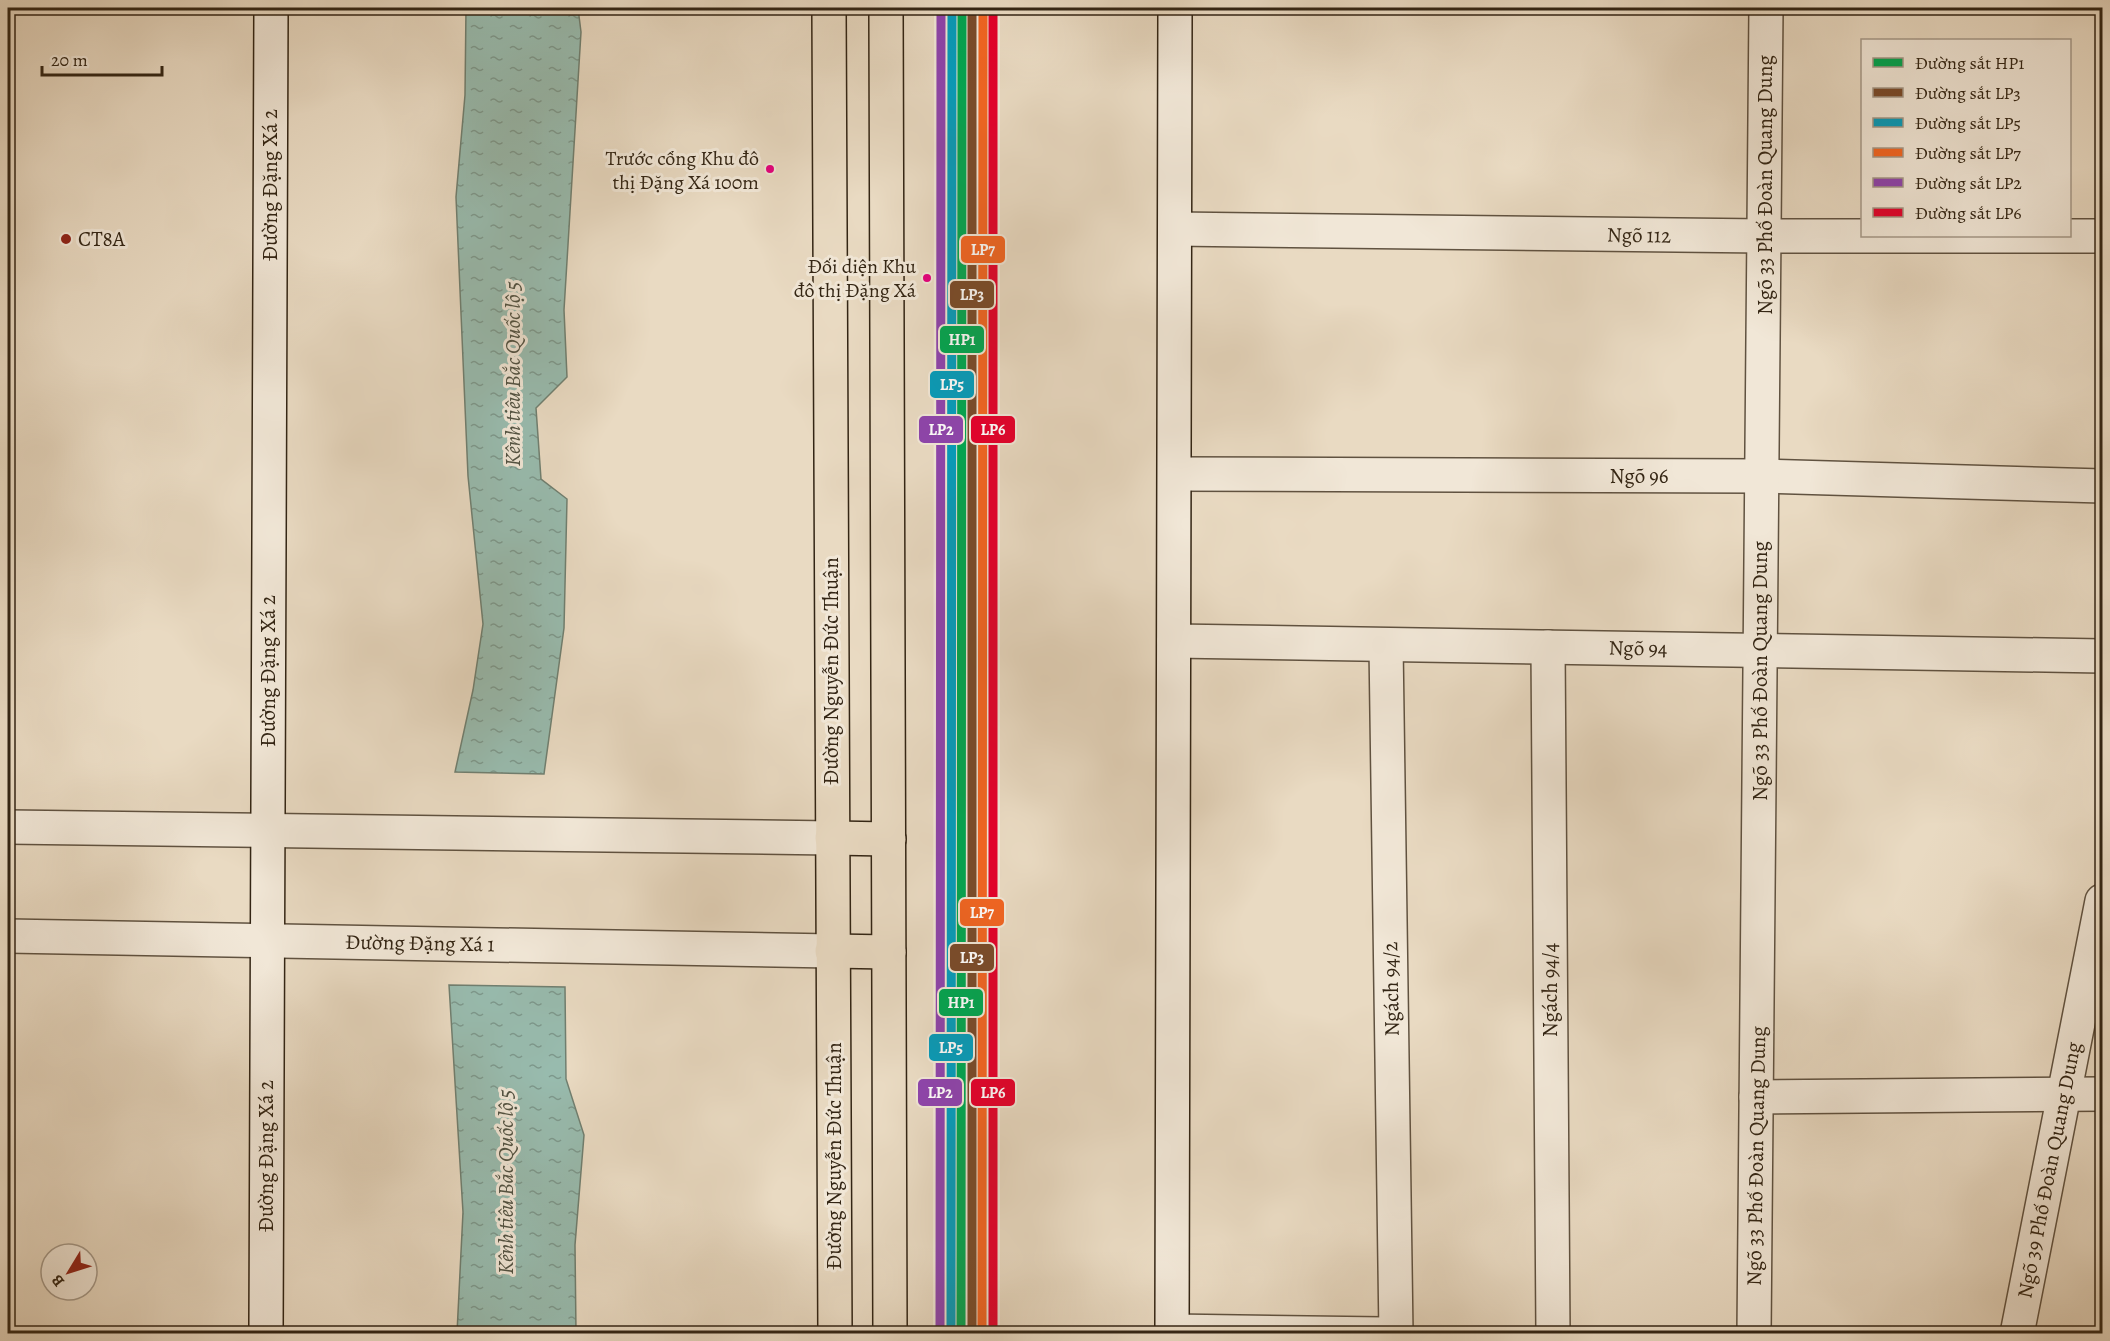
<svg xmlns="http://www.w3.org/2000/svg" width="2110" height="1341" font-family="Alegreya,serif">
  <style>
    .water { fill: url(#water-ripples); stroke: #707f70; stroke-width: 1.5 }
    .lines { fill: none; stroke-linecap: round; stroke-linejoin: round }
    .street-casing { stroke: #605240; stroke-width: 36 }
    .secondary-casing { stroke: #332514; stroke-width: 36 }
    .highway-casing { stroke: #332514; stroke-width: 36 }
    .street { stroke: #f1e7d7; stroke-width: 33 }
    .secondary { stroke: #f1e7d7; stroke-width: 33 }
    .highway { stroke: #e9dac2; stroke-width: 33 }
    .rail-1-casing { stroke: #f1e7d7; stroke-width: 14 }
    .rail-2-casing { stroke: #f1e7d7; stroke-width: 14 }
    .rail-3-casing { stroke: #f1e7d7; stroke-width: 14 }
    .rail-4-casing { stroke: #f1e7d7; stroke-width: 14 }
    .rail-5-casing { stroke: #f1e7d7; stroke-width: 14 }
    .rail-6-casing { stroke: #f1e7d7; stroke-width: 14 }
    .rail-1 { stroke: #00a651; stroke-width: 9 }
    .rail-2 { stroke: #7a4b2a; stroke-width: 9 }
    .rail-3 { stroke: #059cbb; stroke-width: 9 }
    .rail-4 { stroke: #f26522; stroke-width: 9 }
    .rail-5 { stroke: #8e44ad; stroke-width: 9 }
    .rail-6 { stroke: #e4002b; stroke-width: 9 }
    .bus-dot { fill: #e5007d; stroke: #f1e7d7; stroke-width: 2 }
    .poi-dot { fill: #8f2418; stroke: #f1e7d7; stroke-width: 2 }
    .labels { text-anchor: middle; stroke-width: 6; stroke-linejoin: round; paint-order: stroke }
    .bus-label { font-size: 20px; fill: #332514; stroke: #f1e7d7; text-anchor: end }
    .street-label { font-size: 21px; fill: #332514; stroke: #f1e7d7 }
    .poi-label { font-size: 21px; fill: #332514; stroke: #f1e7d7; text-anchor: start }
    .water-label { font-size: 22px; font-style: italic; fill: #515242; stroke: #f1e7d7 }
    .line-badge { stroke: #f1e7d7; stroke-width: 2 }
    .badge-label { font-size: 16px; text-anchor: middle; font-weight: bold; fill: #fff }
  </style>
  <defs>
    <pattern id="water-ripples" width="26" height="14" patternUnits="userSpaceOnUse" patternTransform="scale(1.5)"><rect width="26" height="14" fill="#98bbae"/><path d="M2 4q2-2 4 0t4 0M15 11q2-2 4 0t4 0" fill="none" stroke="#7d988c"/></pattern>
  </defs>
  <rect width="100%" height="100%" fill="#e9dac2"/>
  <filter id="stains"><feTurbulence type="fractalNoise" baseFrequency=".00333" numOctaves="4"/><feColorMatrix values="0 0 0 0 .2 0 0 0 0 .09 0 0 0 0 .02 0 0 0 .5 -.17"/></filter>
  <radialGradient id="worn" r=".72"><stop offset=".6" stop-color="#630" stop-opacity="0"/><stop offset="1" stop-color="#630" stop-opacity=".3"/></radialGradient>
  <!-- water -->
  <g class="water">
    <polygon points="466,8 578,8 581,32 564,310 567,377 536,408 541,479 567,499 564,628 544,774 455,772 473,690 483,624 468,476 456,197 465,95"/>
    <polygon points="449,985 565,987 566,1079 584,1135 575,1245 576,1333 457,1333 463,1212"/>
  </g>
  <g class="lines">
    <defs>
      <g id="street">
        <polyline points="1175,229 1764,236 2102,236"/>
        <polyline points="1175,474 1762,476 2102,486"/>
        <polyline points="1174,641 2102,656"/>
        <polyline points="1386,645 1396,1334"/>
        <polyline points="1548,647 1553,1334"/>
        <polyline points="8,827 832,838"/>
        <polyline points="8,936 832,951"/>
        <polyline points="1756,1097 2102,1094"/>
        <polyline points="1172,1331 1383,1334"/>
        <polyline points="1754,1334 1766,8"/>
        <polyline points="2017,1334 2102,901"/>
      </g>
      <g id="secondary">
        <polyline points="266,1334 271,8"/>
        <polyline points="1172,1334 1175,8"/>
      </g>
      <g id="highway">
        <polyline points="829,8 835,1334"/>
        <polyline points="886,8 890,1334"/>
        <polyline points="832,838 889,839"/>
        <polyline points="832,951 889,952"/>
      </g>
    </defs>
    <!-- street casing -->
    <use href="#street" class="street-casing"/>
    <!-- secondary casing -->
    <use href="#secondary" class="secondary-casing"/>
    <!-- highway casing -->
    <use href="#highway" class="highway-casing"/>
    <!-- street -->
    <use href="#street" class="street"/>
    <!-- secondary -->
    <use href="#secondary" class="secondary"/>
    <!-- highway -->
    <use href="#highway" class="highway"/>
    <defs>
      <polyline id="rail-1" points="961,1334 962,8"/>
      <polyline id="rail-2" points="972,1334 972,8"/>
      <polyline id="rail-3" points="951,1334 952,8"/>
      <polyline id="rail-4" points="982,1334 983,8"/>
      <polyline id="rail-5" points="940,1334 941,8"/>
      <polyline id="rail-6" points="993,1334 993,8"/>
    </defs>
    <!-- rail-1 casing -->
    <use href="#rail-1" class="rail-1-casing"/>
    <!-- rail-2 casing -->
    <use href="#rail-2" class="rail-2-casing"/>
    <!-- rail-3 casing -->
    <use href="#rail-3" class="rail-3-casing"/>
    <!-- rail-4 casing -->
    <use href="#rail-4" class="rail-4-casing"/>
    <!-- rail-5 casing -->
    <use href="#rail-5" class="rail-5-casing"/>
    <!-- rail-6 casing -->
    <use href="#rail-6" class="rail-6-casing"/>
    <!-- rail-1 -->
    <use href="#rail-1" class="rail-1"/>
    <!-- rail-2 -->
    <use href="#rail-2" class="rail-2"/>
    <!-- rail-3 -->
    <use href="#rail-3" class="rail-3"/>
    <!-- rail-4 -->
    <use href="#rail-4" class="rail-4"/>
    <!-- rail-5 -->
    <use href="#rail-5" class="rail-5"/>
    <!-- rail-6 -->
    <use href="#rail-6" class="rail-6"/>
  </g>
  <!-- markers -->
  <g class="bus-dot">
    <circle cx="770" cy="169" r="5"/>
    <circle cx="927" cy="278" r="5"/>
  </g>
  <circle class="poi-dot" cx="66" cy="239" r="6"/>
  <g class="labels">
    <!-- bus labels -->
    <g class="bus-label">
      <text x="759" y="165">Trước cổng Khu đô<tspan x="759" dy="24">thị Đặng Xá 100m</tspan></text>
      <text x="916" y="273">Đối diện Khu<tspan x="916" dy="24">đô thị Đặng Xá</tspan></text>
    </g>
    <!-- street labels -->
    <g class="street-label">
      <text transform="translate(270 185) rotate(-90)" y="7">Đường Đặng Xá 2</text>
      <text transform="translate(1765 185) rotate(-90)" y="7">Ngõ 33 Phố Đoàn Quang Dung</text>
      <text transform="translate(1639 235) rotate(1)" y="7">Ngõ 112</text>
      <text x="1639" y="483">Ngõ 96</text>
      <text transform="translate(1638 648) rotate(1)" y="7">Ngõ 94</text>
      <text transform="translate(268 671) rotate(-90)" y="7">Đường Đặng Xá 2</text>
      <text transform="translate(831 671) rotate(-90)" y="7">Đường Nguyễn Đức Thuận</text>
      <text transform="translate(1760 671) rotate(-90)" y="7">Ngõ 33 Phố Đoàn Quang Dung</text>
      <text transform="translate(420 943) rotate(1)" y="7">Đường Đặng Xá 1</text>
      <text transform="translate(1391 989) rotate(-91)" y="7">Ngách 94/2</text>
      <text transform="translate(1550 990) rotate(-90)" y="7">Ngách 94/4</text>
      <text transform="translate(266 1156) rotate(-90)" y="7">Đường Đặng Xá 2</text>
      <text transform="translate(834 1156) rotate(-90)" y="7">Đường Nguyễn Đức Thuận</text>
      <text transform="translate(1756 1156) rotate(-89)" y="7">Ngõ 33 Phố Đoàn Quang Dung</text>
      <text transform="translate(2049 1170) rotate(-79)" y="7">Ngõ 39 Phố Đoàn Quang Dung</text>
    </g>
    <!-- poi labels -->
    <g class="poi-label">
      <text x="78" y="246">CT8A</text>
    </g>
    <!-- water labels -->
    <g class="water-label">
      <text transform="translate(512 374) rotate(-90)" y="8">Kênh tiêu Bắc Quốc lộ 5</text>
      <text transform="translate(505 1182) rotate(-90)" y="8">Kênh tiêu Bắc Quốc lộ 5</text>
    </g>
  </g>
  <g class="line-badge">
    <rect x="960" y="235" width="46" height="29" rx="6" fill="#f26522"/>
    <rect x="949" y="280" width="46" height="29" rx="6" fill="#7a4b2a"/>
    <rect x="939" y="325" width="46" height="29" rx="6" fill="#00a651"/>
    <rect x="929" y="370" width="46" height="29" rx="6" fill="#059cbb"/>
    <rect x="918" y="415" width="46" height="29" rx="6" fill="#8e44ad"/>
    <rect x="970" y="415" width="46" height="29" rx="6" fill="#e4002b"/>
    <rect x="959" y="898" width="46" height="29" rx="6" fill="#f26522"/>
    <rect x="949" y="943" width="46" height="29" rx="6" fill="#7a4b2a"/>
    <rect x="938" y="988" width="46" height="29" rx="6" fill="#00a651"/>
    <rect x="928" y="1033" width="46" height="29" rx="6" fill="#059cbb"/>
    <rect x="917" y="1078" width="46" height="29" rx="6" fill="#8e44ad"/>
    <rect x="970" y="1078" width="46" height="29" rx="6" fill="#e4002b"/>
  </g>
  <g class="badge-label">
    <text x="983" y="255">LP7</text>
    <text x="972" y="300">LP3</text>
    <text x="962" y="345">HP1</text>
    <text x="952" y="390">LP5</text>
    <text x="941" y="435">LP2</text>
    <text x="993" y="435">LP6</text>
    <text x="982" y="918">LP7</text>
    <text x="972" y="963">LP3</text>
    <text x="961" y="1008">HP1</text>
    <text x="951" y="1053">LP5</text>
    <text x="940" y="1098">LP2</text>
    <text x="993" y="1098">LP6</text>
  </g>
  <!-- margin -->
  <rect width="2110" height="1341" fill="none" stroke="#e9dac2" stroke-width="30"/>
  <rect x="9" y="9" width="2092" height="1323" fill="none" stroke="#332514" stroke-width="3"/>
  <rect x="15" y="15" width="2080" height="1311" fill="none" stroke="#332514" stroke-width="1.5"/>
  <!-- legend -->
  <rect x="1861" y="39" width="210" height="198" fill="#f1e7d7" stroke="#a59989" stroke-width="1.5"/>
  <rect x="1873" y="58" width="30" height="9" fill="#00a651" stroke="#a59989" stroke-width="1.5"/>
  <text x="1915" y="69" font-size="18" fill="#332514">Đường sắt HP1</text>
  <rect x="1873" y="88" width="30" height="9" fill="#7a4b2a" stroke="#a59989" stroke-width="1.5"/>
  <text x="1915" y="99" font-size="18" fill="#332514">Đường sắt LP3</text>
  <rect x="1873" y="118" width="30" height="9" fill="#059cbb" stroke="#a59989" stroke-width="1.5"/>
  <text x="1915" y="129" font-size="18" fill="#332514">Đường sắt LP5</text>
  <rect x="1873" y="148" width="30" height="9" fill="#f26522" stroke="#a59989" stroke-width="1.5"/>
  <text x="1915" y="159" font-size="18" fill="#332514">Đường sắt LP7</text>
  <rect x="1873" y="178" width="30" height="9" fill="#8e44ad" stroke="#a59989" stroke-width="1.5"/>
  <text x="1915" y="189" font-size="18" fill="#332514">Đường sắt LP2</text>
  <rect x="1873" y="208" width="30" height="9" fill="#e4002b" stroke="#a59989" stroke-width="1.5"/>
  <text x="1915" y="219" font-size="18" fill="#332514">Đường sắt LP6</text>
  <!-- north arrow -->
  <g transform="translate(69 1272) rotate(232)"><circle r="28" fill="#f1e7d7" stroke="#a59989" stroke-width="1.5"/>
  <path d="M0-4.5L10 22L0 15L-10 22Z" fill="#8f2418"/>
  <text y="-9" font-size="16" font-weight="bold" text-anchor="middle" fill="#332514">B</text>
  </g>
  <!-- scale -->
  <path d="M42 66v9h120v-9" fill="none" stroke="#332514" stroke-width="3"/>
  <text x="51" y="66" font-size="18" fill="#332514" stroke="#f1e7d7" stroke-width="4.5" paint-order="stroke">20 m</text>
  <rect width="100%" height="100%" filter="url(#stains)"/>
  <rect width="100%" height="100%" fill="url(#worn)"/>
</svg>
